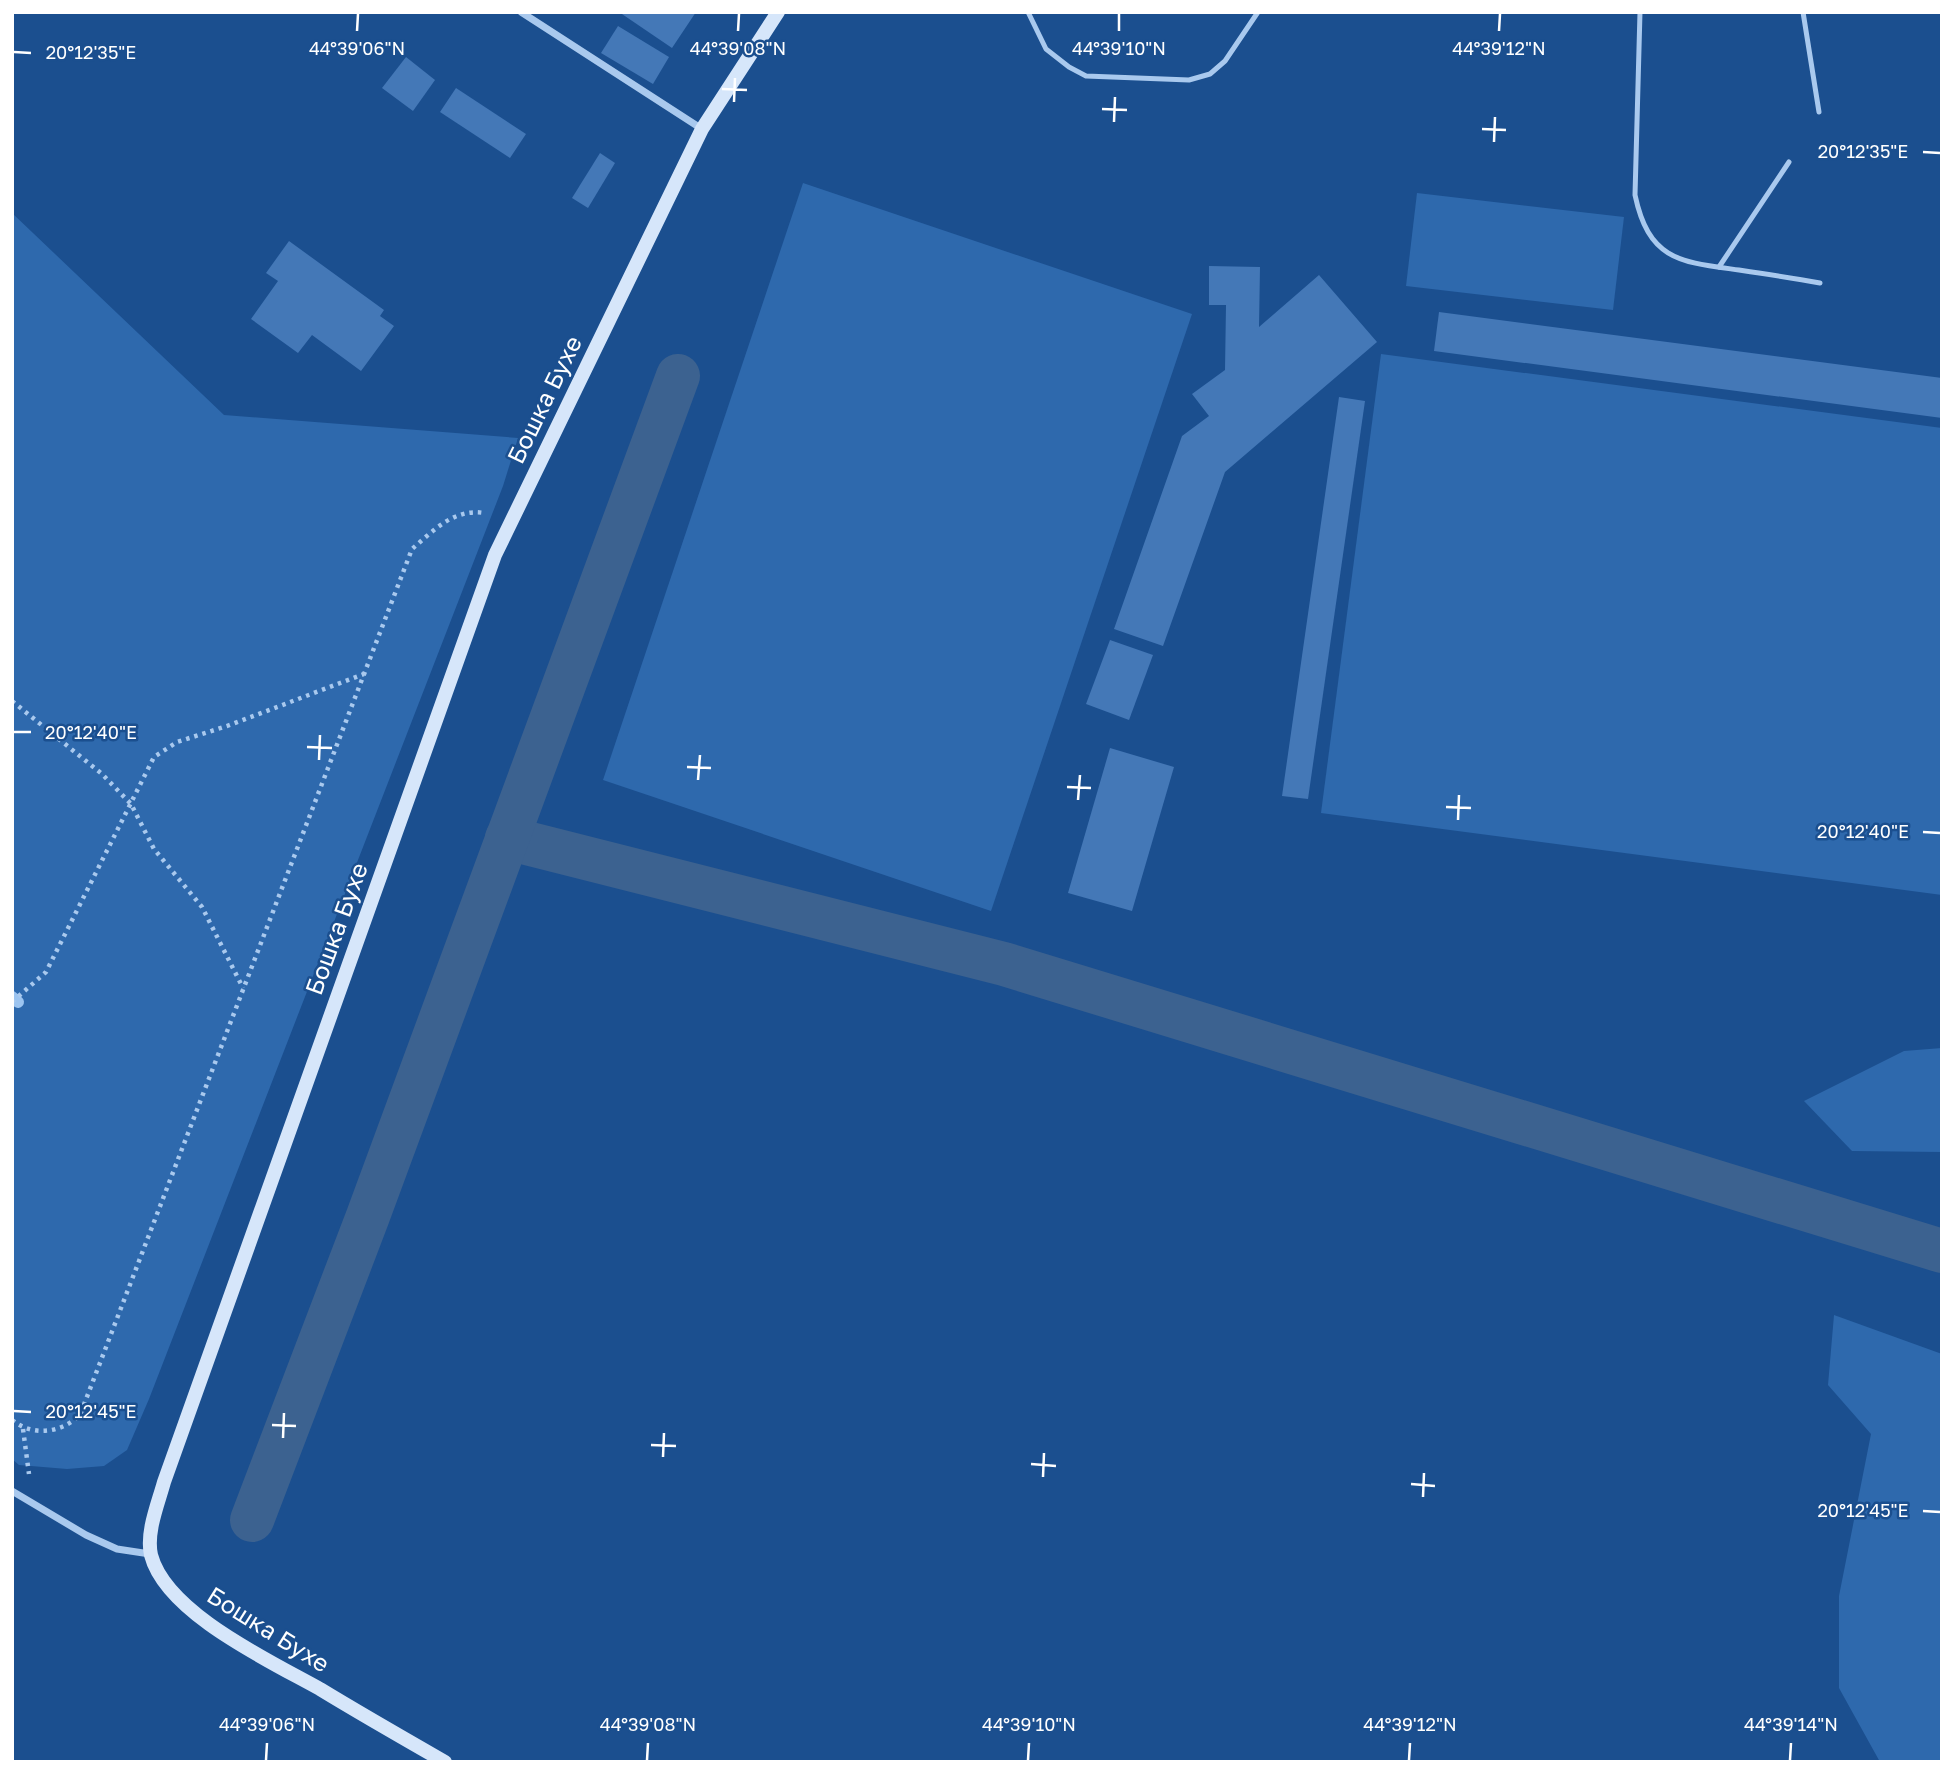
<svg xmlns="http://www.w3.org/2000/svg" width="1954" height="1774" font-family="'Golos Text',sans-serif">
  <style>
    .green { fill: #2e69ad }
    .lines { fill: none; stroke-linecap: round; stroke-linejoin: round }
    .stream { stroke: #9cc4f0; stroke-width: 12 }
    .canal { stroke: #3c6290; stroke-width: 44 }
    .building { fill: #4478b7 }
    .path { stroke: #a9c9ee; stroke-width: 4.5; stroke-dasharray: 3.5 5; stroke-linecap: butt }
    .lane { stroke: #a9c9ee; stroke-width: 5 }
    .street { stroke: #a9c9ee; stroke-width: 7 }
    .secondary { stroke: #d6e6fa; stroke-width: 14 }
    .ticks { fill: none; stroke: #fff; stroke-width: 2.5 }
    .labels { text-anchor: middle; stroke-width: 5; stroke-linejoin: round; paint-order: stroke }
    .street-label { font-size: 24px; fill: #fff; stroke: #1b4f8f }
    .ticks-label { font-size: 18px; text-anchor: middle; fill: #fff; stroke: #1b4f8f; stroke-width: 5; stroke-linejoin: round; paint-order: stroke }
  </style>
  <rect width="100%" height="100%" fill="#1b4f8f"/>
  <!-- green -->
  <g class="green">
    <polygon points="803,183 1192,314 991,911 603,780"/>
    <polygon points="1417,193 1624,217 1613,310 1406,286"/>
    <polygon points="12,213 224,415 518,438 503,486 149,1399 127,1450 104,1466 67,1469 19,1465 12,1459"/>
    <polygon points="1381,354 1942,428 1942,895 1321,813"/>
    <polygon points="1942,1048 1942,1152 1852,1151 1804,1101 1904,1051"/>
    <polygon points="1834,1315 1942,1354 1942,1762 1880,1762 1839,1688 1839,1596 1871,1434 1828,1385"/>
  </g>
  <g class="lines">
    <!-- stream -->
    <polyline class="stream" points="12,997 18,1002"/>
    <!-- canal -->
    <g class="canal">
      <polyline points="507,838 1004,964 1942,1251"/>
      <polyline points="252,1520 368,1216 678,376"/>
    </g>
  </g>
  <!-- building -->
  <g class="building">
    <polygon points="619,12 696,12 672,48"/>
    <polygon points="618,26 669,57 653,84 601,53"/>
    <polygon points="406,57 435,80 413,111 382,88"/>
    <polygon points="456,88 526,134 510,158 440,112"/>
    <polygon points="600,153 615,163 588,208 572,198"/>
    <polygon points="289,241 384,310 380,316 394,326 361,371 312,335 298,353 251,319 278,281 266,273"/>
    <polygon points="1209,266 1260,267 1259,327 1319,275 1377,342 1225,472 1163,646 1114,629 1182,436 1209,416 1192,394 1225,370 1226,305 1209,305"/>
    <polygon points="1439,312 1942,378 1942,418 1434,351"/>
    <polygon points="1339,397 1365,401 1308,799 1282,796"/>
    <polygon points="1110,640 1153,655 1129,720 1086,704"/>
    <polygon points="1110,748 1174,767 1132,911 1068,893"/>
  </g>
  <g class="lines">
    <!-- path -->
    <g class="path">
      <polyline points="12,701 102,774 131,804 154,849 202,907 243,988"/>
      <polyline points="12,1002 46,972 154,757 177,742 227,726 364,674"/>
      <path d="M 12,1420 C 33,1437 61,1433 80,1415 L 412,549 C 433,531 454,508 484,513"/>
      <polyline points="23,1429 29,1474"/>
      <polyline points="12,1761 13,1762"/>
    </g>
    <!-- lane -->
    <g class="lane">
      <polyline points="1028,12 1046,49 1069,67 1086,76 1189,80 1210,74 1225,61 1258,12"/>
      <path d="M 1640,12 L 1635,195 C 1649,261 1681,262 1739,270 C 1766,274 1793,278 1820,283"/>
      <polyline points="1803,12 1819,112"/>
      <polyline points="1719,267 1789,162"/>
    </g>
    <!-- street -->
    <g class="street">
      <polyline points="521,12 702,129"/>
      <polyline points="12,1491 86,1535 117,1549 150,1554"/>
    </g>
    <!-- secondary -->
    <path class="secondary" d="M 445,1762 C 403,1738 361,1714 320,1689 C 270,1661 166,1613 151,1555 C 146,1532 158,1504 164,1482 L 495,555 L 702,129 L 778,12"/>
  </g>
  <!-- ticks -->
  <path class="ticks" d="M 357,31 L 358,14M 738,31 L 739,14M 1119,31 L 1119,14M 1499,31 L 1500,14M 14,52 L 31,53M 722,89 L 747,90M 734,102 L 735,78M 1102,109 L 1127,110M 1114,122 L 1115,97M 1482,129 L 1506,130M 1494,142 L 1495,117M 1923,152 L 1940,153M 14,732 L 31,732M 307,747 L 332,748M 319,760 L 320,735M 687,767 L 711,768M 698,780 L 700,755M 1067,787 L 1091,788M 1078,800 L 1080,775M 1446,807 L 1471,808M 1458,820 L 1459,795M 1923,832 L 1940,833M 14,1411 L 31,1412M 272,1425 L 296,1426M 283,1438 L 284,1413M 651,1445 L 676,1446M 663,1457 L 664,1433M 1031,1464 L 1056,1466M 1043,1477 L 1044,1453M 1411,1484 L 1435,1486M 1423,1497 L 1424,1473M 1923,1511 L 1940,1512M 266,1760 L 267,1743M 647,1760 L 648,1743M 1028,1760 L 1029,1743M 1409,1760 L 1410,1743M 1790,1760 L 1791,1743"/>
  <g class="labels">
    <!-- street labels -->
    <g class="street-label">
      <text transform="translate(545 400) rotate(-64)" y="8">Бошка Бухе</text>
      <text transform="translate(337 929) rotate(-70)" y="8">Бошка Бухе</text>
      <text transform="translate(268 1630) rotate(32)" y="8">Бошка Бухе</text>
    </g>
  </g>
  <g class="ticks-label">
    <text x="357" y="55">44°39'06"N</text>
    <text x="738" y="55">44°39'08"N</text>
    <text x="1119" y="55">44°39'10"N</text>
    <text x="1499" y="55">44°39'12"N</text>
    <text x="91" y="59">20°12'35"E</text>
    <text x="1863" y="158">20°12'35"E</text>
    <text x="91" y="739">20°12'40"E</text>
    <text x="1863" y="838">20°12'40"E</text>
    <text x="91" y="1418">20°12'45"E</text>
    <text x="1863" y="1517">20°12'45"E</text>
    <text x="267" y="1731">44°39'06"N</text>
    <text x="648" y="1731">44°39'08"N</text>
    <text x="1029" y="1731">44°39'10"N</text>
    <text x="1410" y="1731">44°39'12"N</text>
    <text x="1791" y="1731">44°39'14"N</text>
  </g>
  <!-- border -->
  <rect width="1954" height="1774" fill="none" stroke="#ffffff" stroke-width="28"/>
</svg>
